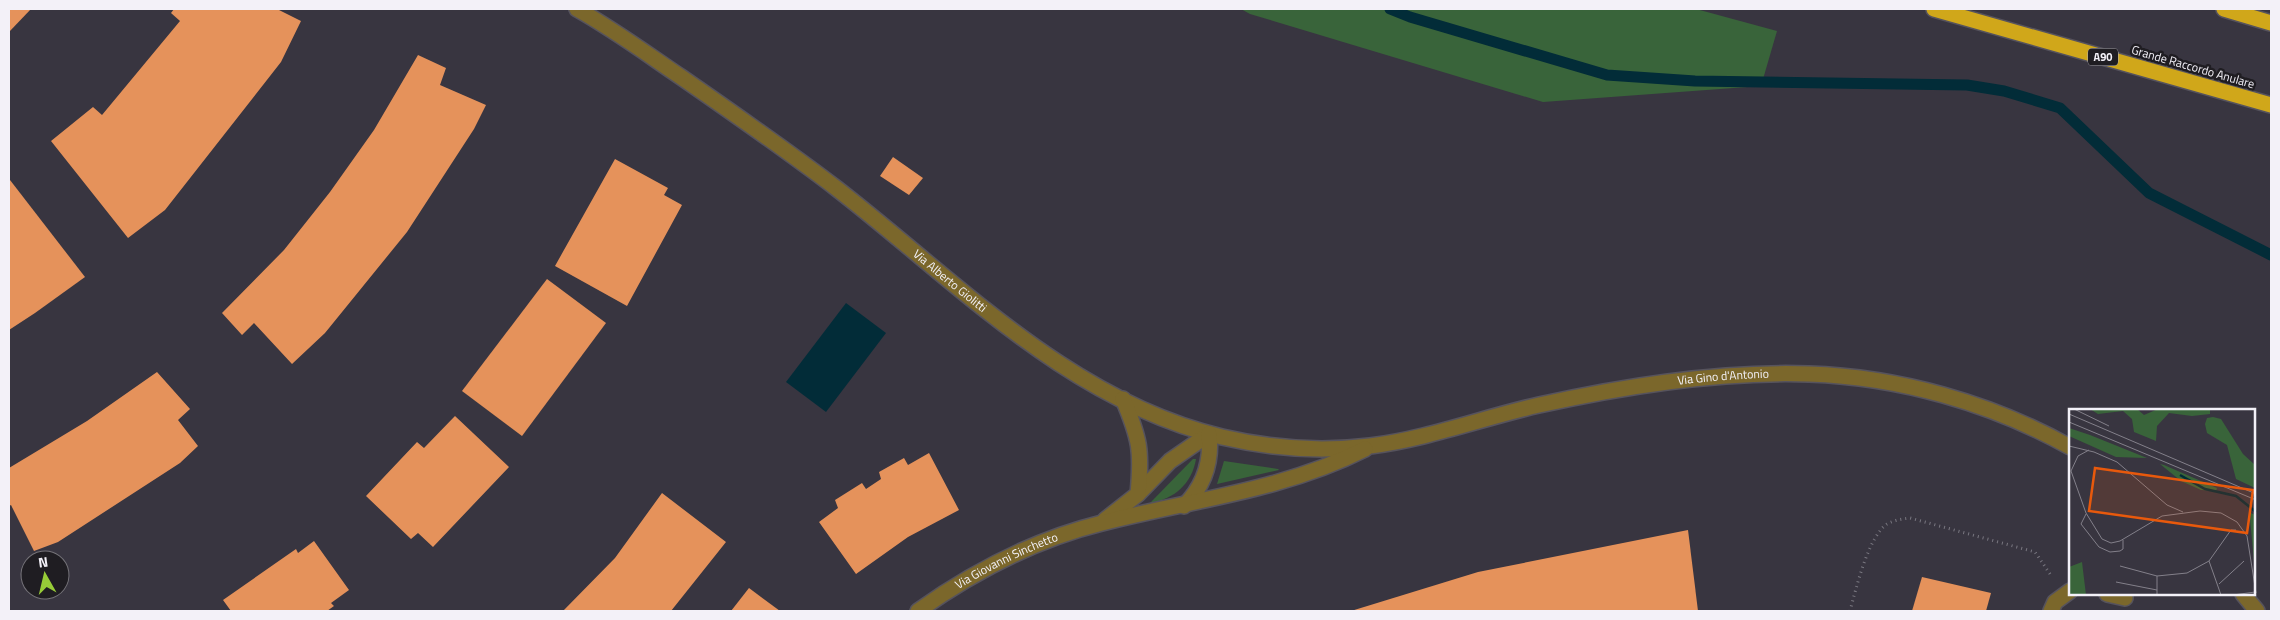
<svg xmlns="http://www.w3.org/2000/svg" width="2280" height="620" font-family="'Titillium Web',sans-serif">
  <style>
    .green { fill: #39643a }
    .water { fill: #022c38 }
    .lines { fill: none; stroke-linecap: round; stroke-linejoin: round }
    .stream { stroke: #022c38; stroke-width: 11 }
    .building { fill: #e5925b }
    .minor-casing { stroke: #56535d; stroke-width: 18 }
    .highway-casing { stroke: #56535d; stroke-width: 18 }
    .path { stroke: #7a7881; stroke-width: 3; stroke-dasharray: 1 4; stroke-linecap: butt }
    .minor { stroke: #7b672b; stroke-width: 15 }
    .highway { stroke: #d0a71a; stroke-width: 15 }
    .labels { text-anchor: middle; stroke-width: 5; stroke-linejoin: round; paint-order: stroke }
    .shield { fill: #1f1d22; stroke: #b3b1b8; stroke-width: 1 }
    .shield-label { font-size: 11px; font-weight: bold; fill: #f3f1f8 }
    .street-label { font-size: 12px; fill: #f3f1f8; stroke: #1f1d22 }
    .inset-river { fill: none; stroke: #022c38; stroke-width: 2.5 }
    .inset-road { fill: none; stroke: #83808a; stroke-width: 1 }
    .view { fill: #e8590c; fill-opacity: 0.15; stroke: #e8590c; stroke-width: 2.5 }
    .inset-edge { fill: none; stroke: #f3f1f8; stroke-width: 2.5 }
  </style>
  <rect width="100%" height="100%" fill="#383540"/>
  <!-- green -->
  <g class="green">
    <polygon points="1241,9 1696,9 1777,31 1761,86 1543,102 1250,14"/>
    <path d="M 1193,459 L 1196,459 C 1192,483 1175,499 1150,503 Z"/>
    <polygon points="1224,461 1278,469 1279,470 1217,484"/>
  </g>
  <!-- water -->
  <polygon class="water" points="846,303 886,333 826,412 786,382"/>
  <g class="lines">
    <!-- stream -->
    <polyline class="stream" points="1390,9 1410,17 1607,75 1695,81 1967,85 2004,91 2060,108 2149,193 2271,255"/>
  </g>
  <!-- building -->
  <g class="building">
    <polygon points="9,9 31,9 9,32"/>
    <polygon points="174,9 277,9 301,21 281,62 165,210 128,238 51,141 93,107 102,115 180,21 171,13"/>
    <polygon points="418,55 446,68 440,85 486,105 474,129 407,232 325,333 292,364 254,323 242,335 222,313 284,250 330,192 374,130"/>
    <polygon points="893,157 923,178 909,195 880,176"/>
    <polygon points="615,159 668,188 664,195 682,205 627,306 555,266"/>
    <polygon points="10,180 85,277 35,313 9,330"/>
    <polygon points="547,279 606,323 522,436 462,391"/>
    <polygon points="157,372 190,409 178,420 198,446 180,463 58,542 34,551 11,505 9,506 9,468 87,421"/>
    <polygon points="455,416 509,467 433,547 418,533 411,539 366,496 417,442 424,448"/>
    <polygon points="929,453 959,510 908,537 856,574 819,522 838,508 835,500 862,483 866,489 881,479 879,472 904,458 908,465"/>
    <polygon points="662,493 726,542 671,611 563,611 615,558"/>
    <polygon points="1688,530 1698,611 1351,611 1478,572"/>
    <polygon points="314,541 349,590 331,603 334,606 327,611 231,611 223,600 296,549 298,553"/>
    <polygon points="1922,577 1991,593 1986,611 1912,611"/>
    <polygon points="749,588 780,611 731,611"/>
  </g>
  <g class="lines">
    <defs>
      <g id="minor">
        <path id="s1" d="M 577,9 C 613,29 647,54 681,77 C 733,113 785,149 836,188 C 955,280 1069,401 1222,437 C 1269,448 1321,452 1370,446 C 1427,439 1482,418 1539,405 C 1624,386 1722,371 1809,374 C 1899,377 1991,403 2070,447"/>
        <polyline points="1138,494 1170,461 1209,434"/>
        <path d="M 1184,506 C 1204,486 1212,462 1209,434"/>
        <path d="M 1105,520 L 1138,494 C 1142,451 1140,439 1123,399"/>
        <polyline points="2107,594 2125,598"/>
        <polyline points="2243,594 2257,611"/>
        <path id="s2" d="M 918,611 C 973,572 1037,539 1102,523 C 1190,500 1282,491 1365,449"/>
        <polyline points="2051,611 2055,602 2070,591"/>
      </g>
      <g id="highway">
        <polyline points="1934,9 2271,105"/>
        <polyline points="2224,9 2271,23"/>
      </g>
    </defs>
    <!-- minor casing -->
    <use href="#minor" class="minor-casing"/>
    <!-- highway casing -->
    <use href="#highway" class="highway-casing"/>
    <!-- path -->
    <path class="path" d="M 1850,611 C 1856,589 1868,537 1887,524 C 1894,520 1902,519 1910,518 L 2035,552 L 2050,574"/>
    <!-- minor -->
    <use href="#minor" class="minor"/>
    <!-- highway -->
    <use href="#highway" class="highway"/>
  </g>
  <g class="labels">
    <!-- shield labels -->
    <rect class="shield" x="2088" y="48.5" width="30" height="17" rx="4"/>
    <g class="shield-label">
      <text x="2103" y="61">A90</text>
    </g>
    <!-- street labels -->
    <g class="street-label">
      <text transform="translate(2193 67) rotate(16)" y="4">Grande Raccordo Anulare</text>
      <text dy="4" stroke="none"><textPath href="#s1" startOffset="462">Via Alberto Giolitti</textPath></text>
      <text dy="4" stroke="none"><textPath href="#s1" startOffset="1288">Via Gino d'Antonio</textPath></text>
      <text dy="4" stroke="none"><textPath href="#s2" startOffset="102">Via Giovanni Sinchetto</textPath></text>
    </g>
  </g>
  <!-- overview -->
  <g transform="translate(2069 409)">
    <rect width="186" height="186" fill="#383540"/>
    <path d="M 21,0 L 68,0 L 75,6 L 89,0 L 141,0 L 141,5 L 123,7 L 100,4 L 88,17 L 87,32 L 65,23 L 63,10 L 54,2 L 29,5 ZM 144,8 L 152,10 L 174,45 L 186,56 L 186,79 L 167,70 L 158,36 L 138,24 L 136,15 L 138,9 ZM 0,19 L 21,26 L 78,49 L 47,48 L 0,27 ZM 91,55 L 95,56 L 148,79 L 147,82 L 132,81 L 112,72 ZM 182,104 L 186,106 L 186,163 L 181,110 ZM 13,153 L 17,186 L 0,186 L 0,158 Z" fill="#39643a"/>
    <path class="inset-river" d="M 111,66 L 136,80 L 167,87 L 187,103"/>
    <path class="inset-road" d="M 5,0 L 40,17M 0,5 L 187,85M 0,13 L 187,91M 0,37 L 25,43 L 48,53 L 98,96 L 114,103M 20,41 L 9,47 L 2,62 L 17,104 L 33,130 L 42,134 L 51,132 L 93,107 L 131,102 L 152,104 L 168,113 L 178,127 L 187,184M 17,105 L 12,115 L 30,138 L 41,143 L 51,142 L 54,140 L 54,131M 140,152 L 152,186M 51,157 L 88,167 L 118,164 L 140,152 L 162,121 L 167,121M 88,167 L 88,186M 47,173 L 88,181M 150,175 L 175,152M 164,186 L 186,183"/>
    <path class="view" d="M 26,59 L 184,81 L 178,124 L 20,102 Z"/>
    <rect width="186" height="186" class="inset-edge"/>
  </g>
  <!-- border -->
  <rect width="2280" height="620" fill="none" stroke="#f3f1f8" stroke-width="20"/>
  <!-- north arrow -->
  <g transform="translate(45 575) rotate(352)"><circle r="24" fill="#1f1d22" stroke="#747278"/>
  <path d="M0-4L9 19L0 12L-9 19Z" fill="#97cc38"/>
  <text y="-8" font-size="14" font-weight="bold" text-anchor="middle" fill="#f3f1f8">N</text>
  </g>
</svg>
